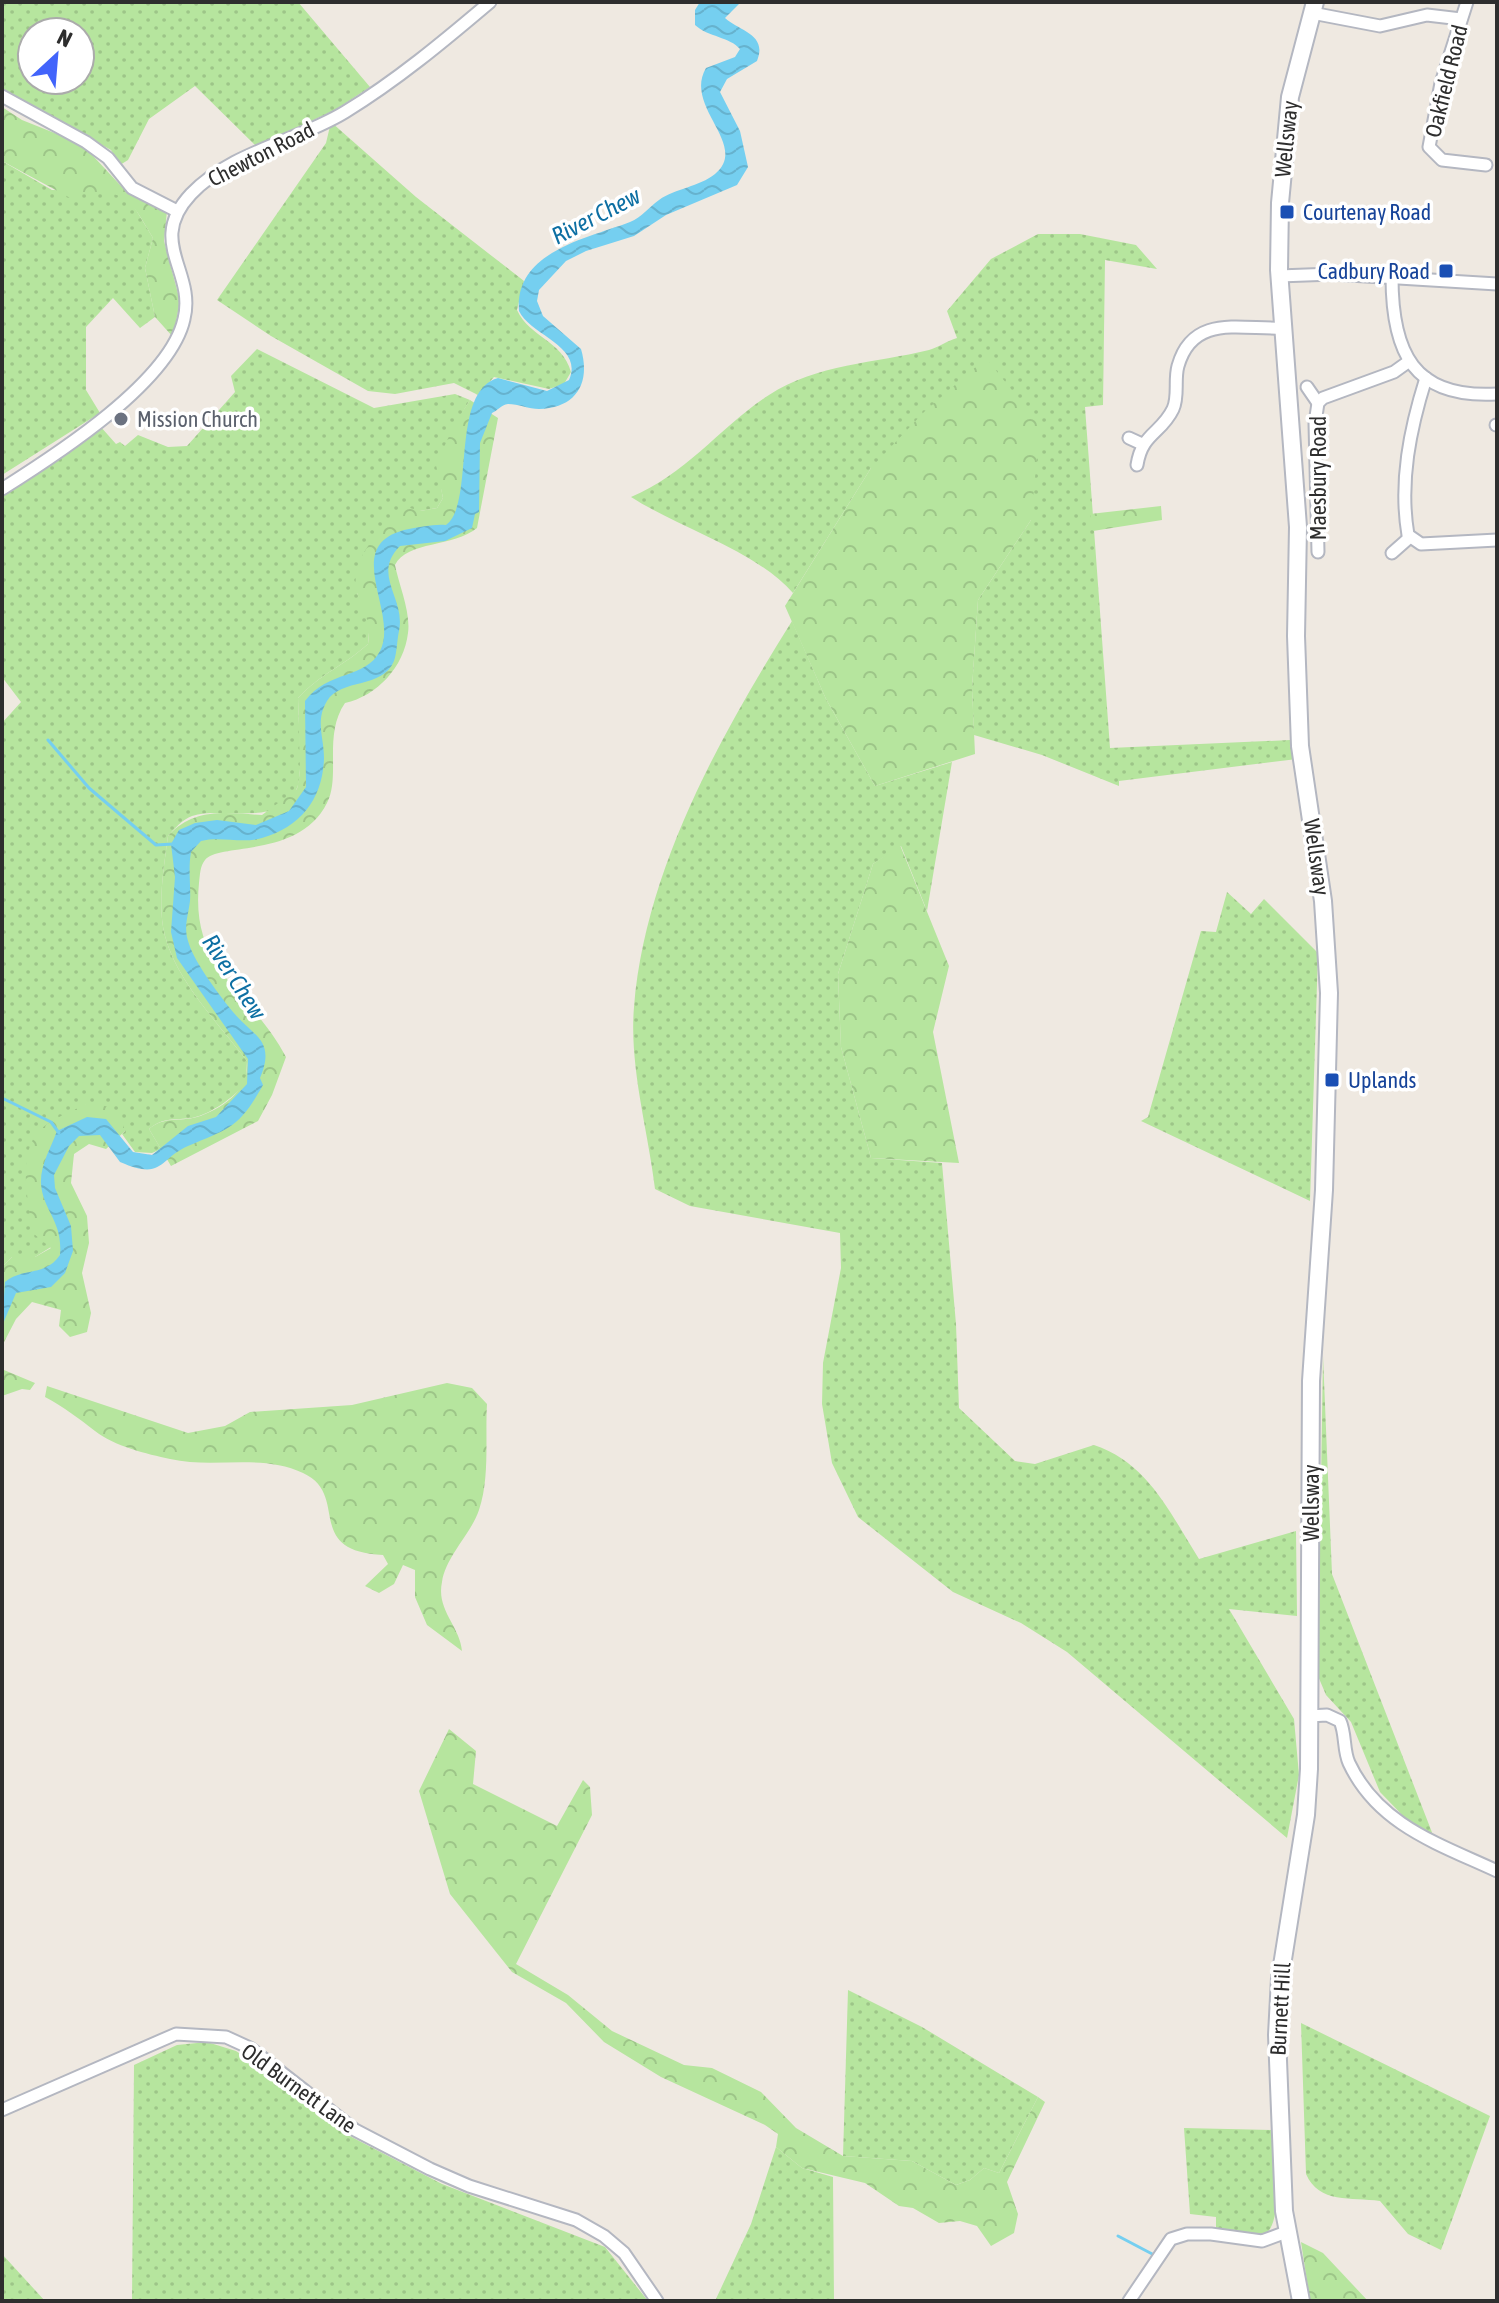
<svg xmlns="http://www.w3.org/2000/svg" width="1499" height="2303" font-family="'Asap Condensed',sans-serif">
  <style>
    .grass { fill: url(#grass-dots); fill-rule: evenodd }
    .forest { fill: url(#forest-crowns) }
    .water { fill: url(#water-waves) }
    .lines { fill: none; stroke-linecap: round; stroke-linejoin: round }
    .stream { stroke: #75cff0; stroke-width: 3 }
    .street-casing { stroke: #b4b7c1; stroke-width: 15 }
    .secondary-casing { stroke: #b4b7c1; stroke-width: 20 }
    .street { stroke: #fff; stroke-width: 11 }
    .secondary { stroke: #fff; stroke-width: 16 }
    .transit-dot { fill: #1a4fb4; stroke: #fff; stroke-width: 3 }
    .worship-dot { fill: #6b7280; stroke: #fff; stroke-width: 3 }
    .labels { text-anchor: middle; stroke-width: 7; stroke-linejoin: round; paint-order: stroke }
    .street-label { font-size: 22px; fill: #2e2e2e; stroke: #fff }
    .transit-label { font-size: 22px; fill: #164399; stroke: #fff; text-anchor: start }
    .worship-label { font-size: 22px; fill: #5b616d; stroke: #fff; text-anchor: start }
    .water-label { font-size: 24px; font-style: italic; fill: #0d6fa3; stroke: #fff }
  </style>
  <defs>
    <pattern id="grass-dots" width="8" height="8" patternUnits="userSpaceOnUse" patternTransform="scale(2)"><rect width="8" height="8" fill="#b6e59e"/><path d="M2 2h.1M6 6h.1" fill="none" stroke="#9dc588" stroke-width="1.8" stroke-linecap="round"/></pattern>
    <pattern id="forest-crowns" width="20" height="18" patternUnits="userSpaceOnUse" patternTransform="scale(2)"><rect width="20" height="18" fill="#b6e59e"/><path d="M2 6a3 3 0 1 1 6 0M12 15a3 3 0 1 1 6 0" fill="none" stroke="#9dc588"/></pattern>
    <pattern id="water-waves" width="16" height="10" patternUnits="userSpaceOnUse" patternTransform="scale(2)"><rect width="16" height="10" fill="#75cff0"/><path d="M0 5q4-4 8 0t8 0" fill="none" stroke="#66b2ce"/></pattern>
  </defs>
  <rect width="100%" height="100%" fill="#efe9e1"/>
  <!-- grass -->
  <g class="grass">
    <path d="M 2,2 L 298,2 L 370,87 L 335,110 L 256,146 L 195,86 L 149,119 L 128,160 L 120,165 L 111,150 L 2,90 ZM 32,32 L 80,32 L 80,80 L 32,80 Z"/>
    <path d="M 331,122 L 416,197 L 524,281 L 517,310 C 530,338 562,340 571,372 L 564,384 L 549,389 L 494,377 L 478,395 L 454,383 L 395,394 L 368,391 L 271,336 L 217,300 L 326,143 Z"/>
    <polygon points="2,161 52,190 109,191 130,200 153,238 145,268 155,317 140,328 113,298 86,327 86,390 100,413 2,475"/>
    <path d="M 1038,234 L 1080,234 L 1136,245 L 1157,269 L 1105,260 L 1103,405 L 1085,407 L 1110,748 L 1290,740 L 1297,759 L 1119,781 L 1119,786 L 1042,755 L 974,735 L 972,688 L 978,600 L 1031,520 L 871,468 L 793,593 C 755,550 681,529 631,497 C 687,474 720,427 769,395 C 816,364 876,363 929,350 C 939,347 947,341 957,338 L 947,311 L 991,259 Z"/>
    <path d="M 257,349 L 374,408 L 455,394 L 470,400 C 453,427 435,466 443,498 L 437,508 L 420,511 L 357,593 L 370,621 L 368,644 C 345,665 320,674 298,698 C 298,721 303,765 298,785 C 285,829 223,806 192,816 C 183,819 174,829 168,836 C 164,866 157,907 165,936 C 177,982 219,1024 247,1061 L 246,1083 C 233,1098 211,1114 192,1118 C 175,1120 163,1117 149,1129 L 161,1149 L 152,1153 L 135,1152 L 122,1134 L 125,1131 L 86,1104 L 51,1247 L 35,1257 L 12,1257 L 2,1267 L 2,723 L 21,702 L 2,677 L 2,493 L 100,426 L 116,444 L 120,442 L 125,446 L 138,435 L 168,447 L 187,446 L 235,392 L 231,376 Z"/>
    <path d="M 792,621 L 826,699 L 875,786 L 952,762 L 927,911 L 901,846 L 873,864 L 838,974 L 841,1047 L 871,1158 L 942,1163 L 956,1324 L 959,1408 L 1015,1461 L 1035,1464 L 1094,1445 C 1148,1463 1170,1513 1199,1559 L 1296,1531 L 1297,1616 L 1229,1609 L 1294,1719 L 1299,1775 L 1287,1838 L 1067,1652 L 1021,1623 L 953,1592 L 858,1517 L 832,1463 L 822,1404 L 823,1363 L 841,1268 L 840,1233 L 690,1206 L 655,1189 C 648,1130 629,1067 634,1007 C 645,870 720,736 792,621 Z"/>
    <polygon points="1227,892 1251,914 1264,899 1318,953 1310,1201 1141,1121 1148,1117 1201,931 1216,932"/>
    <polygon points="1323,1356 1332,1574 1433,1835 1408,1821 1380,1792 1351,1722 1326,1695 1318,1676"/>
    <polygon points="848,1990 922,2027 1038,2097 999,2173 984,2168 970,2180 956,2185 912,2161 843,2156"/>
    <path d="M 1301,2023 L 1490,2116 L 1441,2250 L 1408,2234 L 1380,2201 C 1351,2197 1319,2204 1306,2174 Z"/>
    <polygon points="207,2042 236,2051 262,2069 340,2131 442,2184 605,2247 648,2301 132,2301 134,2065 177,2045"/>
    <path d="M 1184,2128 L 1272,2130 C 1274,2150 1287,2232 1260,2236 C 1247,2238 1229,2232 1216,2230 L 1216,2217 L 1190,2214 Z"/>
    <polygon points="776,2147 802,2168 833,2177 834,2301 715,2301 751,2224"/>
    <polygon points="2,2254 45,2301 2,2301"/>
  </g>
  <!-- forest -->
  <g class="forest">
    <path d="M 2,107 L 22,120 L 82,144 L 121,186 L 167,211 L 164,241 L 180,301 L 173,337 L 155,317 L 145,268 L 153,238 C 131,201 128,190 83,192 L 74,200 L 4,162 Z"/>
    <polygon points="986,358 1040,425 1031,520 978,600 972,688 975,754 875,786 826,699 785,606 871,468 924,412"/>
    <path d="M 470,400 L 498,418 L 477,528 C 454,547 407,541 395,565 C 399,585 411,613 408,633 C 404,667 377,696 345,703 C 323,735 341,776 327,803 C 299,859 219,842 205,860 C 200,866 200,875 199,883 C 190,971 250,989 286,1057 L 272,1095 L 258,1121 L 171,1166 L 149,1129 C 164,1116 179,1122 197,1117 C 223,1108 250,1090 247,1061 C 219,1024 177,982 165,936 C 157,907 164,866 168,836 C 194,807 226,813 262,815 L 297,789 L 300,772 L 298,698 C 320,674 345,665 368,644 C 371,620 366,618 358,596 C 346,560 382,526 407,507 L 420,511 L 437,508 L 443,498 L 436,465 L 454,425 Z"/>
    <polygon points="1161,506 1162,520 1093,531 1090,514"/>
    <polygon points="900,845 949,966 933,1032 959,1163 871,1158 841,1047 838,974 873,864"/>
    <path d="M 86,1104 C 109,1104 119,1108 125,1131 L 106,1149 L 89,1144 L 74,1154 L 71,1183 L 87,1216 L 89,1243 L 82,1273 L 91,1313 L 87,1332 L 70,1337 L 59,1326 L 61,1310 L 32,1302 L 16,1319 L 2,1346 L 2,1267 L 12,1257 L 35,1257 L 51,1248 L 34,1234 C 28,1203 14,1147 46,1125 C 58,1116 73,1111 86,1104 Z"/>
    <polygon points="4,1370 35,1383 30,1390 22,1389 2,1396"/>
    <path d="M 447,1383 L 472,1388 L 487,1404 C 485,1437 490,1478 479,1510 C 471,1534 446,1556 442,1582 C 436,1610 460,1626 462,1651 L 427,1625 L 415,1597 L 415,1570 L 403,1565 L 394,1584 L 379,1593 L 365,1586 L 388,1564 L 383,1555 C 302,1551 351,1495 303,1473 C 261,1453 214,1469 170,1459 C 147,1454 114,1446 95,1431 C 78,1418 64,1407 45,1397 L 47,1386 L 188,1433 L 225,1426 L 250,1412 L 352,1405 Z"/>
    <polygon points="449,1729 476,1751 473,1784 557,1826 583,1780 590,1787 592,1815 516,1964 568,1995 612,2031 684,2065 712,2068 761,2092 796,2128 843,2156 912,2161 956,2185 970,2180 984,2168 999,2173 1038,2097 1045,2102 1007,2182 1018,2214 1014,2233 991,2246 977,2226 960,2221 939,2223 913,2208 899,2206 865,2183 802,2168 776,2147 778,2134 765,2125 661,2077 604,2042 566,2003 512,1972 450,1894 419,1791"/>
    <polygon points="1301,2242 1323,2253 1368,2301 1310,2301"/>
  </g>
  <!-- water -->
  <path class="water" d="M 700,2 L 741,2 L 725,18 C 739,31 768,34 757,61 L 727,79 L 720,92 L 740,131 L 748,167 L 737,185 L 666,215 L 634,236 L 586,251 L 566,261 L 539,290 L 537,301 L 543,316 L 581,349 C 591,383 576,408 539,409 C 529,409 518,404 508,404 C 501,405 497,411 492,413 L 480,443 L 479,512 L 475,514 L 472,528 L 445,541 L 400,546 C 371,575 406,598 399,631 C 397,640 397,653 394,661 C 383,689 341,678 327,701 C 315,721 324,737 324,758 C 323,798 301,827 262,838 C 242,844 221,836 201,841 L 191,852 C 188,869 191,886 190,901 C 188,917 183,928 189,944 C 195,963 220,996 233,1012 C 254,1037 276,1040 260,1078 L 263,1085 C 239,1128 230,1128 188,1146 C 158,1159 164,1181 120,1162 L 100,1135 L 79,1136 L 69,1146 L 54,1175 L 55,1188 L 71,1226 L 73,1251 L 65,1273 L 51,1287 L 16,1293 L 2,1326 L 5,1282 C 23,1267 45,1277 60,1255 C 63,1221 43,1211 41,1184 C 40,1165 51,1148 57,1131 L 87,1117 L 106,1119 L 133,1152 L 152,1155 L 188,1126 L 216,1117 L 247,1084 L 248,1059 L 177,958 L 171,932 L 175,877 L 171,844 L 179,830 L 195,823 L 217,820 L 256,825 L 289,811 L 306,787 L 305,701 C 328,670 366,679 380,651 C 400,612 338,543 409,529 C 421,527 433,524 446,525 C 476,503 449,392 498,378 L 547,391 L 569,380 C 584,346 531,336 519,311 C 514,251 589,238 630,222 C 642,217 649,207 659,200 C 676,188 699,187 715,174 C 750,145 683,107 706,68 L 735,57 L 740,49 C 730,37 708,37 695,25 L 695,10 Z"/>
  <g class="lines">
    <!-- stream -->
    <g class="stream">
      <polyline points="48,740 89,788 156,845 173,844"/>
      <polyline points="2,1098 51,1122 59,1133"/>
      <polyline points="1118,2236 1156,2256"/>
    </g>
    <defs>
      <g id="street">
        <polyline points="1467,2 1441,83 1429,147 1442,160 1486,165"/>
        <polyline points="1312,13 1380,26 1427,15 1461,19"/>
        <polyline points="2,96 86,142 108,158 132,188 177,211"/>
        <polyline points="1279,276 1333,274 1497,284"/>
        <path d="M 1392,277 C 1392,352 1413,399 1497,394"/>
        <path d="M 1426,378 C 1410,429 1399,482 1408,535 L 1421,544 L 1497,540"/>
        <polyline points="1307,387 1318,403"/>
        <polyline points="1496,425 1497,425"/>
        <polyline points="1129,438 1142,444"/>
        <path d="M 1137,465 C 1142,433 1161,434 1173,409 C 1179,396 1174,380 1178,366 C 1193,313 1242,330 1283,328"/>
        <path d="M 2,489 C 56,455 170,382 184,319 C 196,271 146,242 191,194 C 232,151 296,142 345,112 C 396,81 444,41 490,2"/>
        <polyline points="1318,552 1315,423 1318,403 1323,398 1394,372 1408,362"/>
        <polyline points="1392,553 1409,538"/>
        <path d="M 1309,1716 L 1327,1715 L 1340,1721 C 1346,1734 1343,1750 1349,1763 C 1378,1825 1439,1844 1497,1871"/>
        <polyline points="2,2110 176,2034 226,2037 250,2048 355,2130 430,2169 469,2186 576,2220 604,2236 624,2253 657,2301"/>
        <polyline points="1129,2301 1171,2239 1187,2234 1211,2234 1262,2241 1289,2231"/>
      </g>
      <polyline id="secondary" points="1301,2301 1284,2211 1277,2035 1280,1978 1306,1815 1309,1769 1311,1381 1324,1190 1329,993 1323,901 1300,746 1296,636 1298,527 1279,270 1280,203 1290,97 1315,2"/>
    </defs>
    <!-- street casing -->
    <use href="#street" class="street-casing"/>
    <!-- secondary casing -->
    <use href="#secondary" class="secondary-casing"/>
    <!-- street -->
    <use href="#street" class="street"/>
    <!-- secondary -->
    <use href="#secondary" class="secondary"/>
  </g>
  <!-- markers -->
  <g class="transit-dot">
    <rect x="1279" y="204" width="16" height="16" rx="4"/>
    <rect x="1438" y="263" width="16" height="16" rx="4"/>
    <rect x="1324" y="1072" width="16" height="16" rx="4"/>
  </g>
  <circle class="worship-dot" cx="121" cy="419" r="8"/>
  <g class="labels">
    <!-- street labels -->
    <g class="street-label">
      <text transform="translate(1446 81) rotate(-76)" y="8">Oakfield Road</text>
      <text transform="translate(1286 139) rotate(-84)" y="8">Wellsway</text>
      <text transform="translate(261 154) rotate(-27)" y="8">Chewton Road</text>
      <text transform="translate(1318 478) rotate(-90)" y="8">Maesbury Road</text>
      <text transform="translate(1317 857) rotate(82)" y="8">Wellsway</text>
      <text transform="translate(1311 1503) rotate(-90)" y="8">Wellsway</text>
      <text transform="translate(1280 2009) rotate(-87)" y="8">Burnett Hill</text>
      <text transform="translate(299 2088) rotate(36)" y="8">Old Burnett Lane</text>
    </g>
    <!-- transit labels -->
    <g class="transit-label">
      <text x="1303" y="220">Courtenay Road</text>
      <text x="1430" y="279" text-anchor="end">Cadbury Road</text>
      <text x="1348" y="1088">Uplands</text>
    </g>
    <!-- worship labels -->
    <g class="worship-label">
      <text x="137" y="427">Mission Church</text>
    </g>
    <!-- water labels -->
    <g class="water-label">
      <text transform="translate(596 216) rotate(-27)" y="8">River Chew</text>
      <text transform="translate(234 977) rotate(57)" y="8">River Chew</text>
    </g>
  </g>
  <!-- border -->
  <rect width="1499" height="2303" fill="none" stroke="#2e2e2e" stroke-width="8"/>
  <!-- north arrow -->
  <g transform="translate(56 56) rotate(26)"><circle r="38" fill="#ffffff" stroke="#ababab" stroke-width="2"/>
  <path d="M0-6L14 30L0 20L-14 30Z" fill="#4264fb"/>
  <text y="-12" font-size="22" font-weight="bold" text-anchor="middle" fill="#2e2e2e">N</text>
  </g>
</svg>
